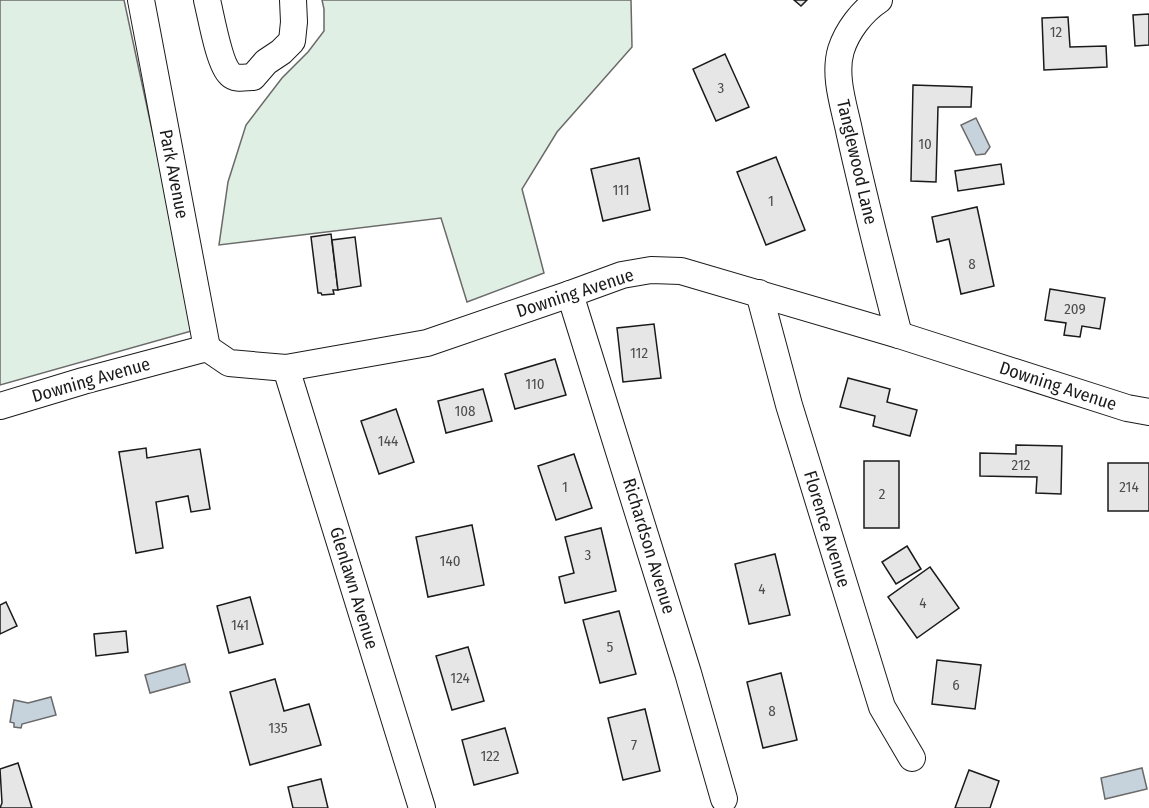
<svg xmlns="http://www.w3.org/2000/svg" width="1149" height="808" font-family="'Fira Sans Condensed',sans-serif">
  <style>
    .green { fill: #e0efe3; stroke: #6a6a6a; stroke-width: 1.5 }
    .water { fill: #c6d2dc; stroke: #6a6a6a; stroke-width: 1.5 }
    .building { fill: #e6e6e6; stroke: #1a1a1a; stroke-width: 1.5 }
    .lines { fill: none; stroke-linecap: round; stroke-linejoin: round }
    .minor-casing { stroke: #1a1a1a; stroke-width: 28 }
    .minor { stroke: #fff; stroke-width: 26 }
    .labels { text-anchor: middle; stroke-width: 4.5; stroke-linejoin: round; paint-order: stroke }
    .number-label { font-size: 15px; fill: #4d4d4d }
    .street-label { font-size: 18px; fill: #1a1a1a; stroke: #fff }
  </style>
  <rect width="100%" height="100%" fill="#fff"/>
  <!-- green -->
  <g class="green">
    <polygon points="0,0 124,0 195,330 0,385"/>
    <polygon points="322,0 631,0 632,47 557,132 522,189 544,273 467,302 441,218 219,245 228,182 246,125 282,78 308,52 324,31 324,9"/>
  </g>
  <!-- water -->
  <g class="water">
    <polygon points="976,118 990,147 985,154 976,155 961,125"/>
    <polygon points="185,664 190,682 150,693 145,675"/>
    <polygon points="51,697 56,715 22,724 21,728 14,727 14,723 10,722 14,700 28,703"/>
    <polygon points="1142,768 1147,789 1105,799 1101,778"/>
  </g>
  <!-- building -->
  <g class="building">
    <polygon points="794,0 807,0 801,6"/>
    <polygon points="1149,14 1149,45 1135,46 1133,15"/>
    <polygon points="1068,17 1070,47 1106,46 1107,67 1044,70 1042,18"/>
    <polygon points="725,54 749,107 716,121 693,69"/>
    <polygon points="913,85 972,87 971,107 938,107 936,182 911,181"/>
    <polygon points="776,157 805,230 766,245 737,172"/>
    <polygon points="639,158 650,210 603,221 591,169"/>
    <polygon points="1001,164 1004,184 958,191 955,171"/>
    <polygon points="977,207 994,286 961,294 949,239 937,242 932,217"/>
    <polygon points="331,234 338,290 333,290 334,294 322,295 321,293 318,293 311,237"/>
    <polygon points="355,237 361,286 338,290 332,240"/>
    <polygon points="1050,289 1105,298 1100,329 1082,326 1080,337 1064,335 1066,323 1045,320"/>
    <polygon points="654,324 661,378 623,382 617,328"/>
    <polygon points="555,359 566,395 515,409 505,374"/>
    <polygon points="848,378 890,389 887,402 917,410 910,436 873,426 875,416 840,407"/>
    <polygon points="483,389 492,421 446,433 438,401"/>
    <polygon points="396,409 414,462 379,474 361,421"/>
    <polygon points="1016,445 1062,446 1061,494 1036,493 1037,477 980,476 980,453 1016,454"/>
    <polygon points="146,448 147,458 200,449 210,509 191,512 188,496 156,502 163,548 136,553 119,452"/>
    <polygon points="574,454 592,508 556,520 538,466"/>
    <rect x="864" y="461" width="35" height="67"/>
    <rect x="1108" y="463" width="41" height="48"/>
    <polygon points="472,525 484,585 428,597 416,537"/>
    <polygon points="601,528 616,591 565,603 559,577 574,573 565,537"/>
    <polygon points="907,546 921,569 896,584 882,562"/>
    <polygon points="775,554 790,615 749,624 735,564"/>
    <polygon points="930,567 959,608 917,638 888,597"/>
    <polygon points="250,597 263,644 229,653 217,606"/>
    <polygon points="6,602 17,626 0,634 0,605"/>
    <polygon points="619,611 636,674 600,683 583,620"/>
    <polygon points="126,631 128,652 96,656 94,634"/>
    <polygon points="468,647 484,701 452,710 436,656"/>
    <polygon points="937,660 981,665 975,709 932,704"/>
    <polygon points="781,673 797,740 763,748 747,682"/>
    <polygon points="275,679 284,711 309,704 321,745 250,765 230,692"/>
    <polygon points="645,709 660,771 623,780 608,718"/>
    <polygon points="505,728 518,773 474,785 462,740"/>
    <polygon points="18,763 32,808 0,808 2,803 0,769"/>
    <polygon points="969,770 999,781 990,808 955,808"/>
    <polygon points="321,779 328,808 293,808 288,787"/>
  </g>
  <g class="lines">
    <defs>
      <g id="minor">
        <polyline points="141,0 207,348"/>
        <path d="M 207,0 C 211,16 219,64 230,74 C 236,80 245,77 253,77 L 266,62 L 281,52 L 292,41 L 294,22 L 293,0"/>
        <path d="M 879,0 C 862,11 847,31 841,50 C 833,77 845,109 850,135 C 865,202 882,269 899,335"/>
        <polyline points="759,293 789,405 882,707 912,758"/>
        <polyline points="570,294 688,673 724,799"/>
        <polyline points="286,368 422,808"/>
        <polyline points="0,406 83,381 207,348 229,363 286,368 427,343 570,294 622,275 651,270 681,271 899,335 1127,408 1149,412"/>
      </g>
    </defs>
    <!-- minor casing -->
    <use href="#minor" class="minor-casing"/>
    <!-- minor -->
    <use href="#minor" class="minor"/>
  </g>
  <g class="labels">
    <!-- number labels -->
    <g class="number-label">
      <text x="1056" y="37">12</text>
      <text x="721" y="93">3</text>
      <text x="925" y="149">10</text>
      <text x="621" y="195">111</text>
      <text x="771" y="206">1</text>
      <text x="972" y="269">8</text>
      <text x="1075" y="314">209</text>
      <text x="639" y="358">112</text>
      <text x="535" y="389">110</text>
      <text x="465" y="416">108</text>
      <text x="388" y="446">144</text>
      <text x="1021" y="470">212</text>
      <text x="565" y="492">1</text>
      <text x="1129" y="492">214</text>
      <text x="882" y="499">2</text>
      <text x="588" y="560">3</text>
      <text x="450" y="566">140</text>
      <text x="762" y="594">4</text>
      <text x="923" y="608">4</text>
      <text x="240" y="630">141</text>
      <text x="610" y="652">5</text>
      <text x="460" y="683">124</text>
      <text x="956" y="690">6</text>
      <text x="772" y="716">8</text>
      <text x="278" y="733">135</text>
      <text x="634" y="750">7</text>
      <text x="490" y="761">122</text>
    </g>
    <!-- street labels -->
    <g class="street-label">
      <text transform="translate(857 162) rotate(77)" y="6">Tanglewood Lane</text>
      <text transform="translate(174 174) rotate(79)" y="6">Park Avenue</text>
      <text transform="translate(575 293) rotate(-18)" y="6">Downing Avenue</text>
      <text transform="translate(91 380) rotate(-16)" y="6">Downing Avenue</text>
      <text transform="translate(1058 386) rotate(18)" y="6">Downing Avenue</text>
      <text transform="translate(827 529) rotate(73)" y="6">Florence Avenue</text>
      <text transform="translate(649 546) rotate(73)" y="6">Richardson Avenue</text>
      <text transform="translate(354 588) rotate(73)" y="6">Glenlawn Avenue</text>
    </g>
  </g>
</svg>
